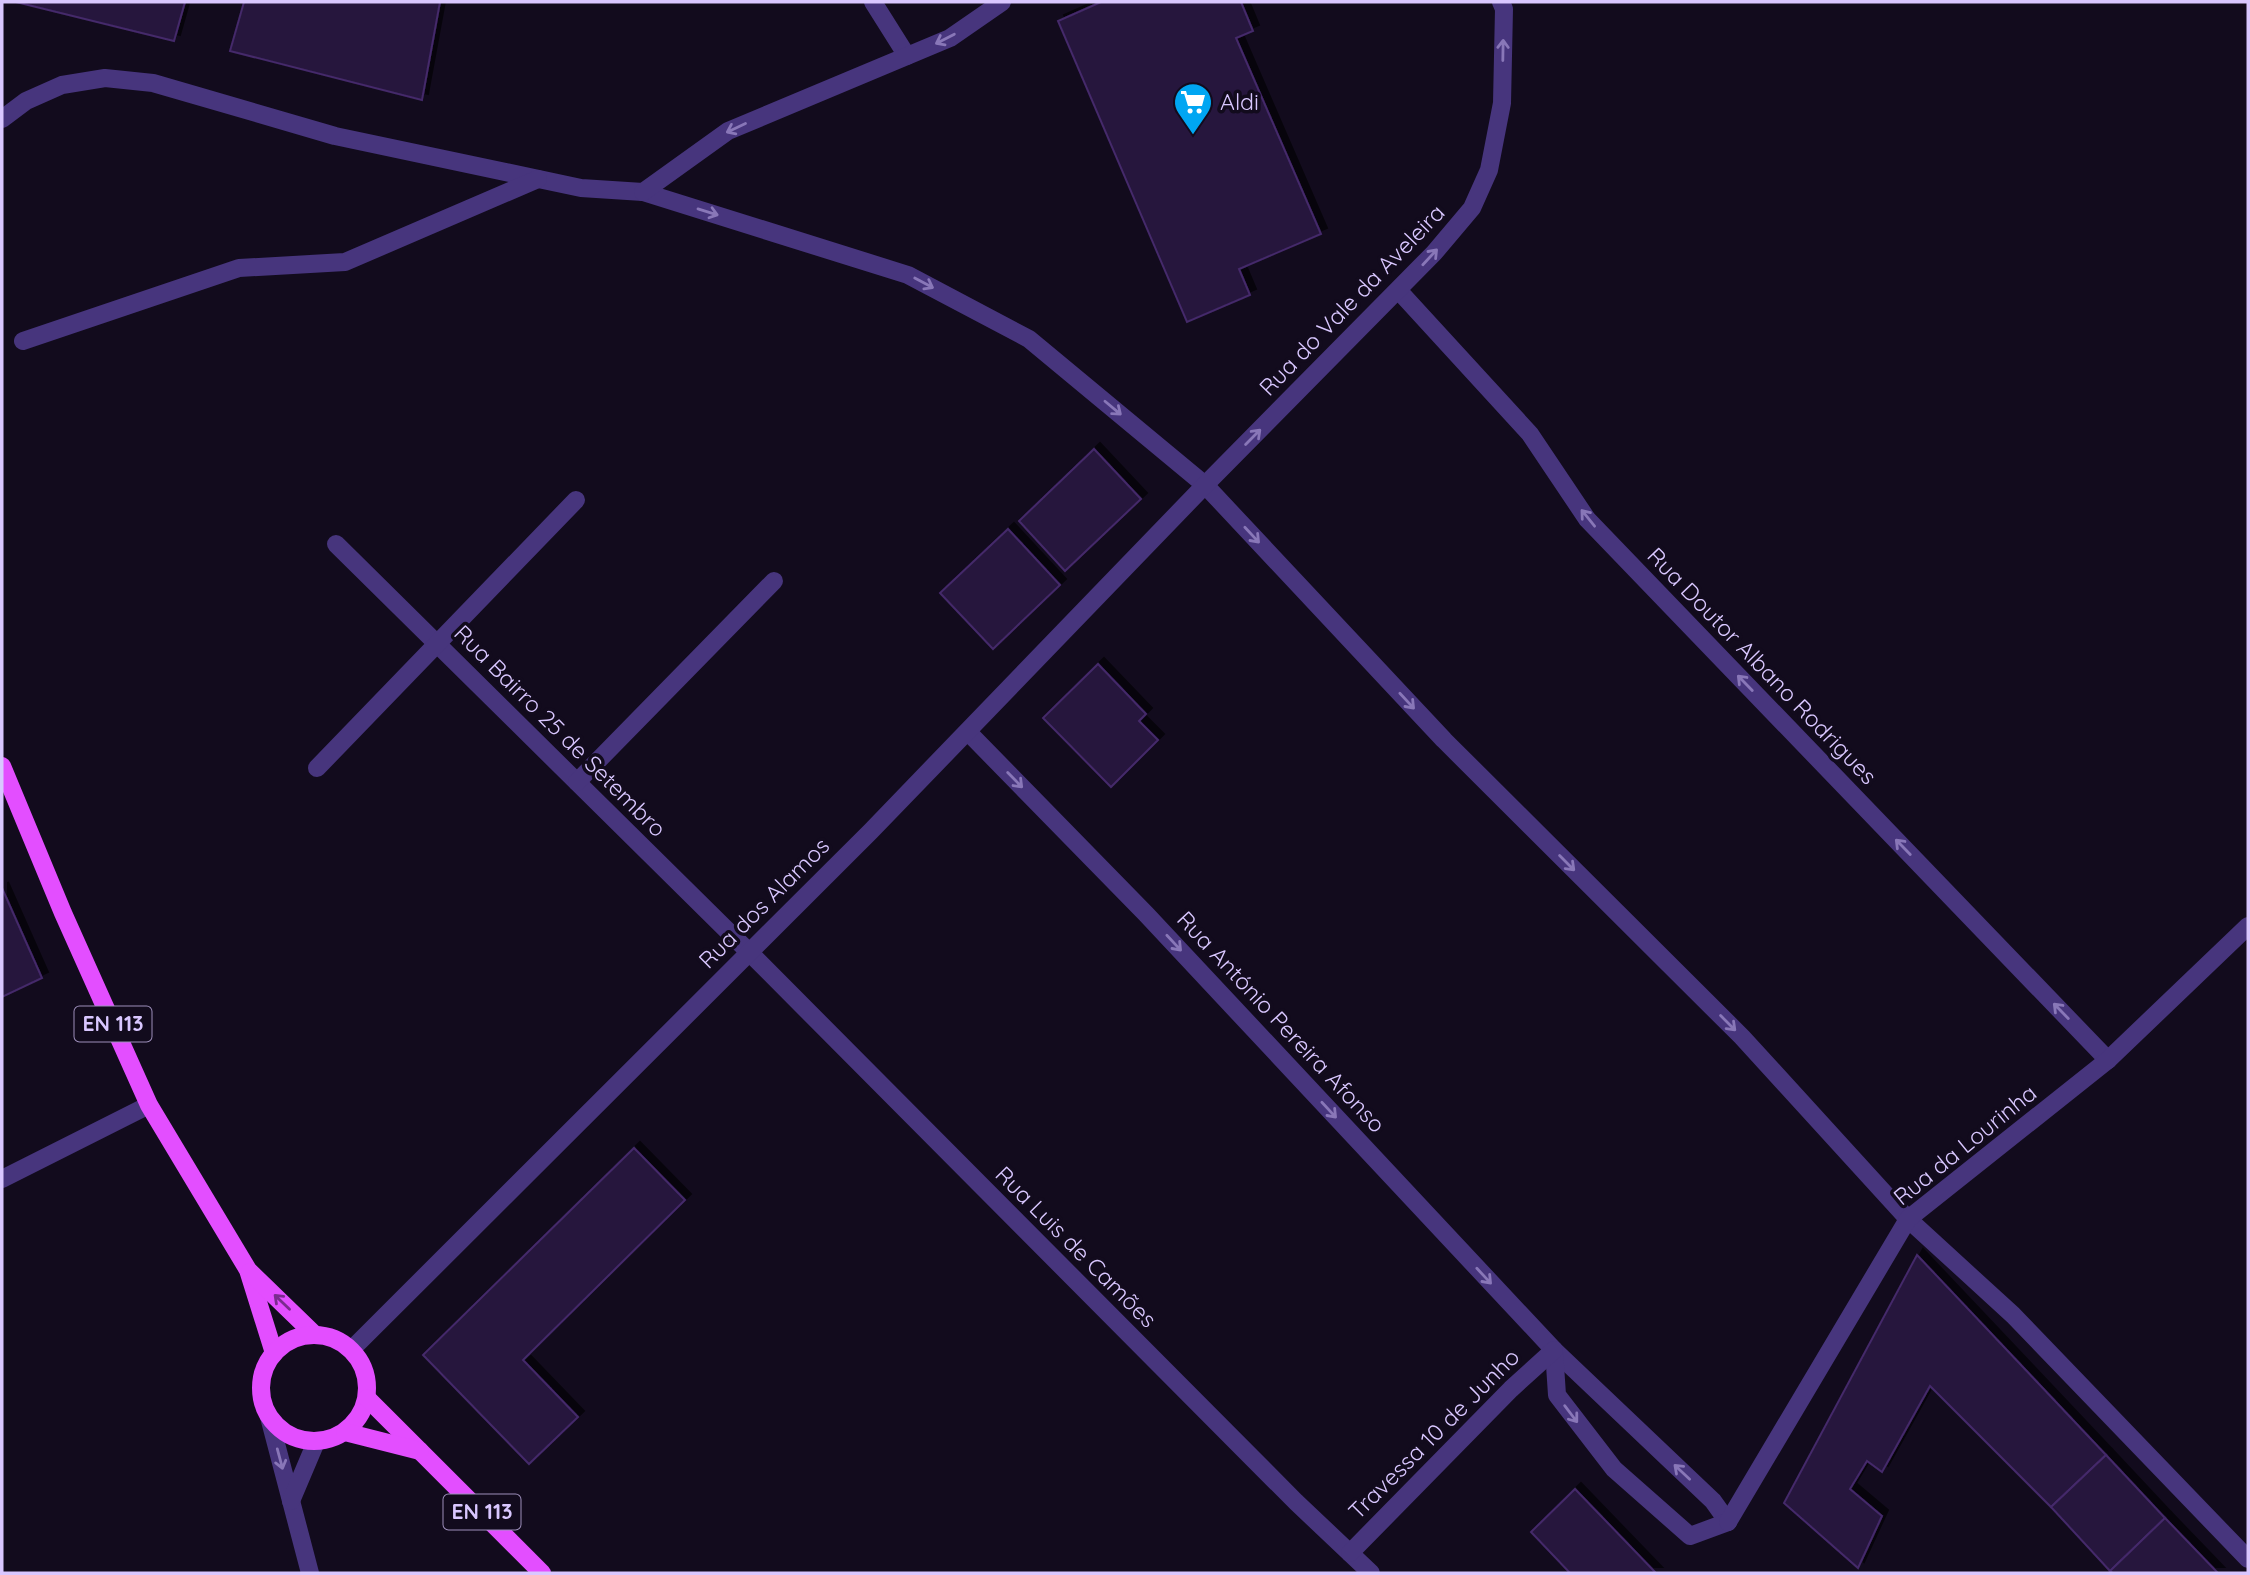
<svg xmlns="http://www.w3.org/2000/svg" width="2250" height="1575" font-family="Quicksand,sans-serif">
  <style>
    .building { fill: #27173e; stroke: #44296a; stroke-width: 2; filter: url(#shadow) }
    .lines { fill: none; stroke-linecap: round; stroke-linejoin: round }
    .minor { stroke: #47357d; stroke-width: 18 }
    .major { stroke: #e34eff; stroke-width: 18 }
    .oneway { stroke: #8977b8 }
    .oneway2 { stroke: #7a2c8e }
    .labels { text-anchor: middle; stroke-width: 7; stroke-linejoin: round; paint-order: stroke }
    .shield { fill: #120b1d; stroke: #9d8fbb; stroke-width: 2 }
    .shield-label { font-size: 21px; font-weight: bold; fill: #d9c7ff }
    .poi-label { font-size: 23px; fill: #d9c7ff; stroke: #120b1d; text-anchor: start }
    .street-label { font-size: 23px; fill: #d9c7ff; stroke: #120b1d }
  </style>
  <defs>
    <filter id="shadow"><feDropShadow dx="6" dy="-6" stdDeviation="0" flood-color="#0009"/></filter>
  </defs>
  <rect width="100%" height="100%" fill="#120b1d"/>
  <!-- building -->
  <g class="building">
    <polygon points="16,2 185,2 174,41"/>
    <polygon points="244,2 440,2 422,100 230,51"/>
    <polygon points="1101,2 1241,2 1253,31 1236,38 1321,234 1239,269 1250,295 1187,322 1058,21"/>
    <polygon points="1094,449 1141,499 1065,571 1019,521"/>
    <polygon points="1008,529 1060,585 993,649 940,593"/>
    <polygon points="1098,664 1146,714 1139,721 1158,740 1111,787 1043,718"/>
    <polygon points="2,888 42,978 2,997"/>
    <polygon points="634,1148 685,1200 523,1360 578,1417 529,1464 423,1355"/>
    <polygon points="1917,1255 2106,1455 2051,1507 1930,1386 1882,1472 1867,1461 1850,1489 1882,1516 1858,1568 1784,1503"/>
    <polygon points="2106,1455 2165,1518 2110,1571 2051,1507"/>
    <polygon points="1575,1489 1656,1573 1570,1573 1531,1532"/>
    <polygon points="2165,1518 2218,1573 2113,1573 2110,1571"/>
  </g>
  <g class="lines">
    <!-- minor -->
    <g class="minor">
      <polyline points="873,2 907,56"/>
      <polyline points="2,119 26,101 62,85 105,78 153,83 335,136 581,188 643,192 908,275 1029,339 1205,485 1444,740 1742,1037 1908,1219 2013,1315 2248,1559"/>
      <polyline points="643,192 728,131 950,38 1002,2"/>
      <polyline points="1399,291 1530,434 1587,519 2108,1060"/>
      <polyline points="23,341 239,268 345,262 538,179"/>
      <polyline points="336,544 749,952 1296,1502 1371,1573"/>
      <polyline points="968,732 1146,914 1554,1350 1713,1501 1728,1522"/>
      <polyline points="317,768 576,500"/>
      <polyline points="577,782 774,581"/>
      <polyline points="2,1179 149,1105"/>
      <polyline points="351,1350 871,831 1205,485 1434,253 1472,208 1489,170 1502,103 1504,9 1501,2"/>
      <polyline points="1554,1350 1557,1395 1614,1469 1690,1536 1728,1522"/>
      <polyline points="269,1417 310,1573"/>
      <polyline points="291,1501 316,1442"/>
      <polyline points="1728,1522 1908,1219 2108,1060 2248,926"/>
      <polyline points="1350,1553 1511,1389 1554,1350"/>
    </g>
    <!-- major -->
    <g class="major">
      <polyline points="2,766 63,913 149,1105 248,1270 274,1353"/>
      <polyline points="250,1272 315,1335"/>
      <circle cx="314" cy="1388" r="53"/>
      <polyline points="367,1398 542,1573"/>
      <polyline points="345,1432 420,1451"/>
    </g>
  </g>
  <!-- one-way arrows -->
  <defs><path id="oneway-shaft" d="M-6 0H5M1.5-3L5.5 0L1.5 3" fill="none" stroke-width="1.6" stroke-linecap="round" stroke-linejoin="round" transform="scale(1.75)"/></defs>
  <g class="oneway">
    <use href="#oneway-shaft" transform="translate(945 39) rotate(153)"/>
    <use href="#oneway-shaft" transform="translate(1503 50) rotate(-89)"/>
    <use href="#oneway-shaft" transform="translate(736 128) rotate(155)"/>
    <use href="#oneway-shaft" transform="translate(708 212) rotate(17)"/>
    <use href="#oneway-shaft" transform="translate(1430 257) rotate(-47)"/>
    <use href="#oneway-shaft" transform="translate(924 283) rotate(28)"/>
    <use href="#oneway-shaft" transform="translate(1113 408) rotate(40)"/>
    <use href="#oneway-shaft" transform="translate(1253 437) rotate(-45)"/>
    <use href="#oneway-shaft" transform="translate(1588 518) rotate(-129)"/>
    <use href="#oneway-shaft" transform="translate(1252 535) rotate(47)"/>
    <use href="#oneway-shaft" transform="translate(1745 683) rotate(-134)"/>
    <use href="#oneway-shaft" transform="translate(1407 701) rotate(47)"/>
    <use href="#oneway-shaft" transform="translate(1015 780) rotate(46)"/>
    <use href="#oneway-shaft" transform="translate(1903 847) rotate(-134)"/>
    <use href="#oneway-shaft" transform="translate(1567 863) rotate(45)"/>
    <use href="#oneway-shaft" transform="translate(1174 943) rotate(47)"/>
    <use href="#oneway-shaft" transform="translate(2061 1011) rotate(-134)"/>
    <use href="#oneway-shaft" transform="translate(1728 1023) rotate(45)"/>
    <use href="#oneway-shaft" transform="translate(1329 1110) rotate(47)"/>
    <use href="#oneway-shaft" transform="translate(1484 1276) rotate(47)"/>
    <use href="#oneway-shaft" transform="translate(1571 1414) rotate(53)"/>
    <use href="#oneway-shaft" transform="translate(280 1459) rotate(75)"/>
    <use href="#oneway-shaft" transform="translate(1682 1472) rotate(-137)"/>
  </g>
  <use class="oneway2" href="#oneway-shaft" transform="translate(282 1302) rotate(-136)"/>
  <!-- icons -->
  <defs>
    <symbol id="supermarket-pin" viewBox="-11 -11 22 30"><path d="M0 17L-7.5 6A9.5 9.5 0 1 1 7.5 6Z" fill="#00a6f2" stroke="#120b1d"/><path d="M-6-5.5h2.5l.6 2H6L4.5 2H-2.5L-4.4-4H-6ZM-1.5 3.2a1.3 1.3 0 1 0 .1 0ZM3 3.2a1.3 1.3 0 1 0 .1 0Z" fill="#fff"/></symbol>
  </defs>
  <g fill-rule="evenodd">
    <use href="#supermarket-pin" x="1171" y="80" width="44" height="60"/>
  </g>
  <g class="labels">
    <!-- shield labels -->
    <g class="shield">
      <rect x="74.5" y="1006.5" width="77" height="35" rx="5"/>
      <rect x="443.5" y="1494.5" width="77" height="35" rx="5"/>
    </g>
    <g class="shield-label">
      <text x="113" y="1031">EN 113</text>
      <text x="482" y="1519">EN 113</text>
    </g>
    <!-- poi labels -->
    <g class="poi-label">
      <text x="1220" y="110">Aldi</text>
    </g>
    <!-- street labels -->
    <g class="street-label">
      <text transform="translate(1352 300) rotate(-46)" y="8">Rua do Vale da Aveleira</text>
      <text transform="translate(1762 666) rotate(46)" y="8">Rua Doutor Albano Rodrigues</text>
      <text transform="translate(560 731) rotate(45)" y="8">Rua Bairro 25 de Setembro</text>
      <text transform="translate(764 903) rotate(-45)" y="8">Rua dos Alamos</text>
      <text transform="translate(1281 1022) rotate(47)" y="8">Rua António Pereira Afonso</text>
      <text transform="translate(1965 1145) rotate(-39)" y="8">Rua da Lourinha</text>
      <text transform="translate(1076 1247) rotate(45)" y="8">Rua Luis de Camões</text>
      <text transform="translate(1434 1434) rotate(-45)" y="8">Travessa 10 de Junho</text>
    </g>
  </g>
  <!-- border -->
  <rect width="2250" height="1575" fill="none" stroke="#d9c7ff" stroke-width="7"/>
</svg>
